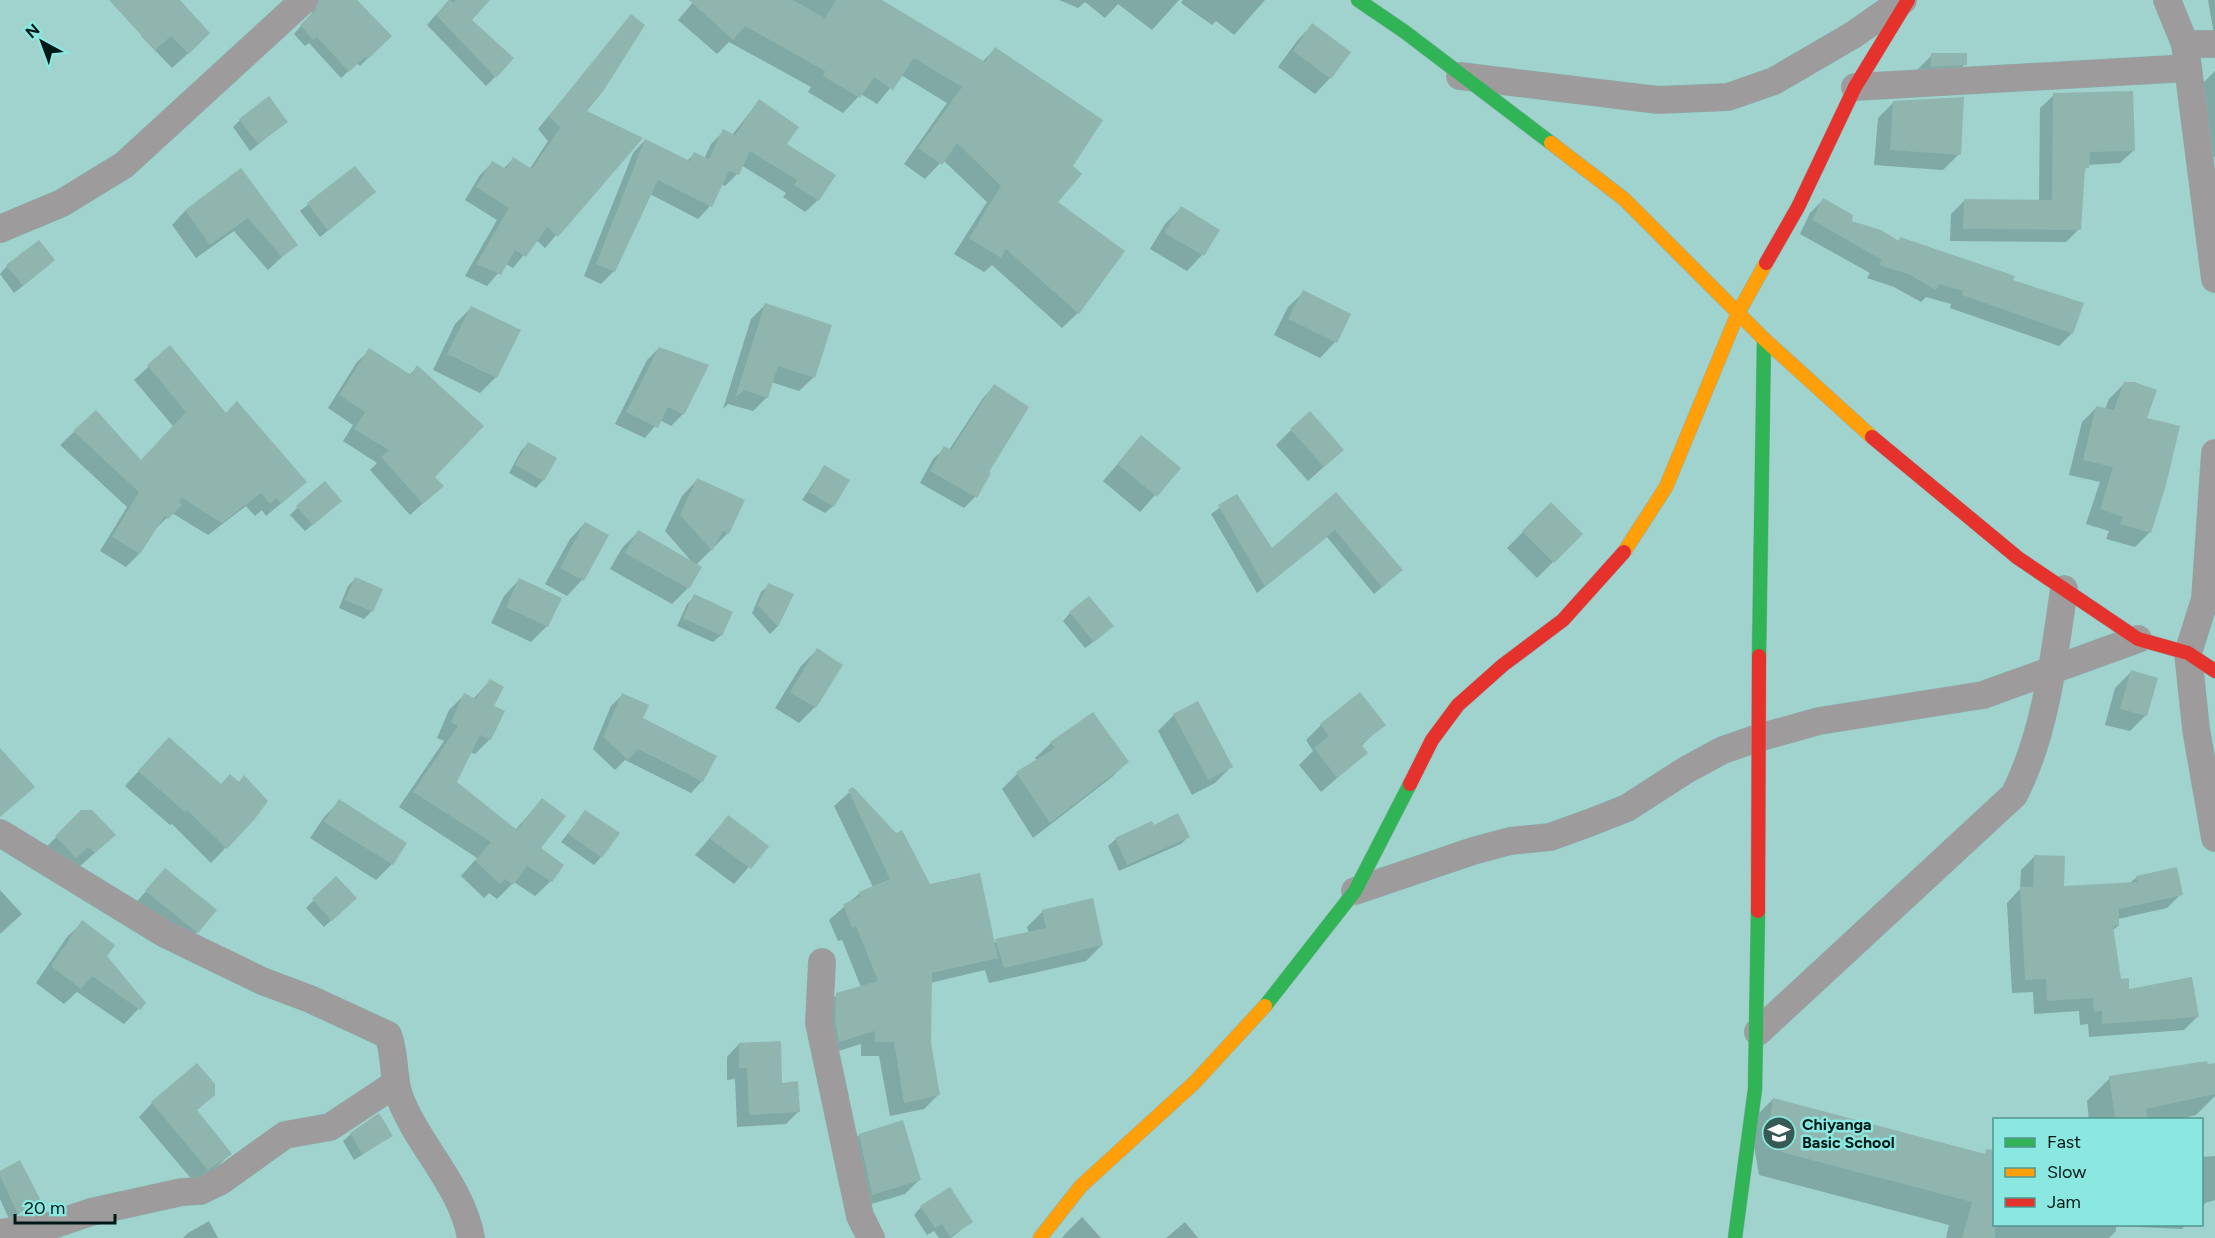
<svg xmlns="http://www.w3.org/2000/svg" width="2215" height="1238" font-family="Figtree,sans-serif">
  <style>
    .shadow { fill: #0003 }
    .building { fill: #8fb5ae }
    .lines { fill: none; stroke-linecap: round; stroke-linejoin: round }
    .street-casing { stroke: #8bb0ad; stroke-width: 28 }
    .fast-casing { stroke: #8bb0ad; stroke-width: 15 }
    .slow-casing { stroke: #8bb0ad; stroke-width: 15 }
    .jam-casing { stroke: #8bb0ad; stroke-width: 15 }
    .street { stroke: #9d9b9b; stroke-width: 27 }
    .fast { stroke: #30b455; stroke-width: 14 }
    .slow { stroke: #ff9f0a; stroke-width: 14 }
    .jam { stroke: #e5322d; stroke-width: 14 }
    .labels { text-anchor: middle; stroke-width: 5; stroke-linejoin: round; paint-order: stroke }
    .poi-label { font-size: 16px; font-weight: bold; fill: #001917; stroke: #8ae8e0; text-anchor: start }
  </style>
  <rect width="100%" height="100%" fill="#a0d2ce"/>
  <!-- shadow -->
  <g class="shadow">
    <polygon points="309,0 355,0 390,36 360,66 357,63 341,78 309,43 305,46 294,34 312,13"/>
    <polygon points="449,0 488,0 469,20 495,77 486,86 427,25"/>
    <polygon points="695,0 880,0 982,62 995,49 1071,166 1056,202 1123,252 1078,313 1062,328 992,265 984,272 954,254 987,202 943,160 925,179 904,164 947,103 901,75 877,104 861,94 843,113 808,92 811,87 729,42 717,54 678,20"/>
    <polygon points="1059,0 1179,0 1152,30 1118,4 1105,18 1085,2 1078,8"/>
    <polygon points="1183,0 1265,0 1234,35 1216,21 1212,25 1181,3"/>
    <polygon points="2208,0 2215,0 2215,40"/>
    <polygon points="631,16 585,111 640,138 545,248 536,240 513,268 506,264 487,286 465,276 497,220 465,200 480,175 492,163 503,169 513,159 529,170 548,141 538,129"/>
    <polygon points="157,20 193,49 172,68 141,36"/>
    <polygon points="1312,25 1330,78 1315,94 1278,67 1297,41"/>
    <polygon points="1932,55 1965,64 1949,80 1916,71"/>
    <polygon points="2215,71 2215,157 2207,158 2201,85"/>
    <polygon points="2054,95 2134,150 2120,163 2088,165 2083,172 2079,229 2066,242 1950,241 1951,214 1964,201 2039,201 2040,108"/>
    <polygon points="759,101 818,200 805,212 783,197 786,193 741,165 737,174 725,186 721,184 710,206 698,219 650,194 614,271 601,284 584,276 633,153 645,140 687,161 694,154 704,159 711,144 724,131 732,135"/>
    <polygon points="1894,102 1959,154 1943,170 1874,165 1878,118"/>
    <polygon points="240,120 286,122 250,151 233,127"/>
    <polygon points="355,168 366,199 320,237 300,211"/>
    <polygon points="241,170 296,244 268,270 234,231 196,258 172,225 185,211"/>
    <polygon points="1823,200 1850,222 1898,242 1901,239 2012,281 2072,333 2059,346 1950,308 1951,304 1926,297 1921,302 1894,287 1867,278 1870,273 1800,234 1810,213"/>
    <polygon points="1181,208 1202,255 1187,271 1150,249 1165,224"/>
    <polygon points="7,266 45,268 14,293 0,274"/>
    <polygon points="1304,292 1349,315 1335,342 1320,358 1274,335 1288,307"/>
    <polygon points="765,305 814,377 799,391 771,382 767,397 753,411 728,404 723,409 751,319"/>
    <polygon points="471,308 496,377 480,393 433,370 455,324"/>
    <polygon points="170,347 291,495 266,516 262,510 255,516 246,506 208,535 172,513 152,532 139,554 126,567 100,551 127,507 60,445 95,412 141,462 173,426 134,380"/>
    <polygon points="659,348 683,414 671,426 660,420 645,438 615,424 647,360"/>
    <polygon points="370,350 409,375 417,368 433,477 442,486 410,515 370,470 377,463 343,441 353,425 328,408 357,362"/>
    <polygon points="2124,384 2145,419 2150,532 2135,547 2106,539 2109,531 2086,524 2100,482 2069,475 2082,422 2097,407 2105,409 2109,399"/>
    <polygon points="994,386 987,472 989,473 975,497 964,508 920,483 933,459 945,448 949,450 983,398"/>
    <polygon points="1291,430 1326,465 1308,481 1276,445"/>
    <polygon points="1141,437 1179,468 1140,512 1103,481"/>
    <polygon points="528,444 543,480 536,488 509,473 521,451"/>
    <polygon points="824,467 833,506 825,513 802,500"/>
    <polygon points="697,480 728,533 696,565 688,588 672,604 610,569 622,548 638,532 692,562 665,531 682,496"/>
    <polygon points="1336,494 1394,577 1374,594 1327,537 1257,593 1211,514 1236,496 1271,551"/>
    <polygon points="1551,504 1581,534 1537,578 1507,548"/>
    <polygon points="298,507 332,508 305,531 290,515"/>
    <polygon points="585,523 607,536 582,580 567,596 545,584 570,539"/>
    <polygon points="355,579 381,590 371,612 364,619 339,608 348,586"/>
    <polygon points="519,580 547,626 531,642 491,623 504,596"/>
    <polygon points="769,585 792,595 777,627 770,634 752,613 761,592"/>
    <polygon points="695,596 721,635 713,642 677,626 687,604"/>
    <polygon points="1070,613 1104,634 1085,648 1063,621"/>
    <polygon points="817,650 815,707 799,723 775,708 801,666"/>
    <polygon points="2131,672 2156,679 2145,716 2130,731 2105,725 2115,688"/>
    <polygon points="490,681 492,707 490,739 475,754 470,752 455,782 515,830 542,800 539,848 551,881 535,896 514,882 497,899 489,893 484,898 461,876 477,858 399,807 444,741 437,738 449,710 464,695 473,699"/>
    <polygon points="622,695 641,719 702,781 691,793 625,760 615,770 593,749 611,706"/>
    <polygon points="1174,715 1231,767 1215,783 1192,795 1158,731"/>
    <polygon points="1384,724 1361,746 1366,753 1321,792 1299,765 1313,751 1306,740 1321,725"/>
    <polygon points="1051,743 1127,762 1112,777 1033,838 1002,789 1017,774 1037,761 1035,758"/>
    <polygon points="155,753 253,819 211,863 172,824 170,825 125,786"/>
    <polygon points="853,789 929,886 993,943 1029,933 1027,927 1043,911 1102,945 1086,961 989,983 985,970 930,983 930,1043 938,1095 924,1109 890,1116 879,1056 861,1056 861,1044 825,1055 822,1009 837,995 861,987 842,940 838,941 829,920 860,893 873,887 834,806"/>
    <polygon points="340,801 405,843 391,865 376,880 310,838 324,817"/>
    <polygon points="82,812 98,850 78,868 40,853"/>
    <polygon points="585,812 601,857 594,865 561,842"/>
    <polygon points="728,817 767,846 734,884 695,855"/>
    <polygon points="1153,827 1188,837 1181,844 1119,871 1108,846 1116,839"/>
    <polygon points="2035,856 2062,887 2129,884 2137,877 2181,894 2167,908 2118,919 2118,926 2112,931 2120,980 2128,990 2198,1016 2184,1030 2089,1037 2088,1024 2080,1025 2079,1011 2034,1014 2033,992 2012,993 2007,903 2020,889 2021,870"/>
    <polygon points="165,870 197,932 181,947 131,908"/>
    <polygon points="336,878 355,898 324,927 306,908"/>
    <polygon points="0,890 22,914 0,934"/>
    <polygon points="83,922 105,956 144,1003 124,1024 77,992 64,1004 36,983 67,937"/>
    <polygon points="739,1044 780,1084 798,1112 786,1124 737,1127 735,1079 727,1080 727,1057"/>
    <polygon points="2215,1074 2215,1096 2196,1115 2176,1120 2089,1120 2087,1101 2110,1078"/>
    <polygon points="213,1094 195,1112 230,1154 217,1167 194,1182 139,1117 152,1103"/>
    <polygon points="1773,1099 1994,1158 1994,1224 2186,1224 2182,1229 2116,1226 2116,1231 2109,1238 1946,1238 1949,1225 1759,1175 1750,1122"/>
    <polygon points="351,1134 391,1136 354,1160 343,1141"/>
    <polygon points="859,1135 919,1180 905,1194 858,1208 845,1149"/>
    <polygon points="2215,1156 2215,1200 2205,1203 2202,1209 2202,1157"/>
    <polygon points="0,1172 38,1198 10,1221 0,1199"/>
    <polygon points="921,1207 971,1222 951,1238 939,1238 934,1231 927,1235 914,1215"/>
    <polygon points="1082,1217 1101,1238 1062,1238 1066,1233"/>
    <polygon points="209,1221 218,1238 183,1238 188,1233"/>
    <polygon points="1185,1222 1198,1238 1166,1238"/>
  </g>
  <!-- building -->
  <g class="building">
    <polygon points="109,0 180,0 210,33 189,54 171,36 155,50"/>
    <polygon points="319,0 357,0 392,36 368,59 365,57 349,72 317,37 313,40 300,25 315,11"/>
    <polygon points="450,0 453,3 456,0 490,0 472,20 514,58 496,78 436,15"/>
    <polygon points="689,0 793,0 825,18 836,0 882,0 985,62 995,47 1103,120 1073,166 1082,174 1058,202 1125,251 1079,314 1006,249 1001,258 969,238 1001,186 957,143 942,165 918,148 962,87 914,58 893,90 874,77 860,98 823,76 825,71 745,26 733,40"/>
    <polygon points="631,14 645,25 604,90 587,111 643,138 558,237 547,227 526,257 515,250 501,275 476,264 509,208 476,187 492,161 506,169 513,157 532,169 560,128 549,116"/>
    <polygon points="1312,23 1351,52 1331,79 1293,51"/>
    <polygon points="1931,53 1967,53 1967,65 1931,67"/>
    <polygon points="2133,91 2135,151 2090,152 2089,168 2085,168 2081,230 1963,229 1964,199 2052,200 2053,93"/>
    <polygon points="269,96 288,122 258,144 239,119"/>
    <polygon points="1964,97 1961,155 1890,150 1893,101"/>
    <polygon points="759,99 799,127 787,144 836,175 819,201 794,185 797,180 750,151 739,175 729,171 712,207 658,180 615,272 596,264 645,139 690,161 694,152 709,159 723,129 735,135"/>
    <polygon points="355,166 376,192 328,231 307,203"/>
    <polygon points="241,168 298,245 282,257 248,218 210,245 185,210"/>
    <polygon points="1823,198 1853,215 1852,221 1881,230 1899,241 1900,237 2015,276 2013,280 2084,303 2073,334 1962,295 1963,291 1939,284 1936,290 1908,274 1879,265 1882,260 1812,220"/>
    <polygon points="1181,206 1220,230 1204,256 1164,233"/>
    <polygon points="39,240 55,260 23,286 6,265"/>
    <polygon points="1303,290 1351,314 1337,343 1288,319"/>
    <polygon points="765,303 832,325 815,378 778,366 768,398 744,390 735,398"/>
    <polygon points="471,306 521,330 497,378 447,354"/>
    <polygon points="170,345 226,413 237,401 307,482 281,504 276,498 270,504 261,493 222,523 182,498 179,502 182,505 168,519 165,516 162,520 140,554 112,537 139,492 73,431 96,410 141,460 186,412 147,365"/>
    <polygon points="659,347 709,365 684,415 668,407 658,428 626,412"/>
    <polygon points="369,348 411,375 417,365 484,426 435,477 444,486 423,504 381,457 389,450 354,429 365,412 339,395"/>
    <polygon points="2124,382 2134,382 2157,390 2147,418 2180,426 2166,485 2151,533 2120,524 2123,517 2100,509 2113,467 2083,460 2096,406 2114,410"/>
    <polygon points="994,384 1029,407 989,472 991,473 977,498 930,471 944,446 951,450"/>
    <polygon points="1310,411 1344,450 1324,467 1290,429"/>
    <polygon points="1141,435 1181,468 1157,497 1117,464"/>
    <polygon points="528,442 557,458 544,481 515,465"/>
    <polygon points="824,465 850,480 834,507 809,492"/>
    <polygon points="697,478 745,500 729,534 723,531 712,551 680,515"/>
    <polygon points="325,481 342,501 313,525 296,506"/>
    <polygon points="1336,492 1403,570 1382,587 1335,530 1265,587 1218,505 1237,494 1272,548"/>
    <polygon points="1551,502 1583,534 1554,563 1522,531"/>
    <polygon points="585,522 609,535 584,581 560,568"/>
    <polygon points="638,530 702,567 689,589 625,553"/>
    <polygon points="355,577 383,589 373,612 345,600"/>
    <polygon points="519,578 562,598 548,627 506,607"/>
    <polygon points="768,583 794,594 778,627 758,605"/>
    <polygon points="694,594 733,612 722,636 683,618"/>
    <polygon points="1089,596 1114,626 1094,642 1069,612"/>
    <polygon points="817,648 843,665 816,708 790,692"/>
    <polygon points="2131,670 2158,678 2147,716 2120,709"/>
    <polygon points="490,679 504,687 494,706 505,711 491,740 480,735 457,782 517,830 542,798 566,816 541,848 564,865 552,882 527,866 513,885 505,879 500,884 475,861 491,842 413,792 458,726 451,722 464,693 476,699"/>
    <polygon points="1360,692 1386,725 1361,744 1368,753 1337,778 1314,748 1329,736 1320,724"/>
    <polygon points="622,693 649,705 643,718 717,756 703,782 638,749 628,760 603,737"/>
    <polygon points="1198,701 1233,767 1208,780 1173,714"/>
    <polygon points="1093,712 1129,762 1050,823 1016,772 1055,748 1050,742"/>
    <polygon points="169,737 221,784 230,774 239,782 244,775 268,801 254,820 227,849 187,810 185,812 138,771"/>
    <polygon points="0,748 35,787 0,817"/>
    <polygon points="853,787 896,833 902,830 930,884 980,873 998,958 932,973 931,1043 940,1095 904,1103 894,1042 875,1042 875,1031 839,1042 835,1022 836,993 878,981 856,926 852,928 843,904 860,897 859,892 890,879 848,790"/>
    <polygon points="339,799 407,843 393,865 324,822"/>
    <polygon points="81,810 92,810 116,835 95,853 88,847 76,858 55,836"/>
    <polygon points="585,810 620,833 602,858 568,834"/>
    <polygon points="1178,813 1190,837 1127,865 1115,838 1152,821 1154,825"/>
    <polygon points="728,815 769,846 751,869 710,839"/>
    <polygon points="2034,855 2065,856 2064,886 2137,882 2136,876 2177,867 2183,895 2119,909 2119,926 2113,926 2121,979 2129,978 2129,989 2192,977 2199,1017 2102,1024 2102,1011 2094,1012 2093,998 2047,1001 2046,979 2025,980 2020,887 2033,887"/>
    <polygon points="165,868 217,910 198,933 145,891"/>
    <polygon points="336,876 357,898 332,921 312,899"/>
    <polygon points="1093,898 1103,945 1004,968 995,939 1046,928 1042,910"/>
    <polygon points="82,920 115,945 107,956 146,1003 140,1010 92,976 81,989 51,966"/>
    <polygon points="781,1041 782,1083 798,1081 800,1112 749,1115 747,1068 739,1068 739,1043"/>
    <polygon points="2207,1061 2208,1064 2215,1063 2215,1094 2146,1109 2148,1119 2115,1119 2109,1076"/>
    <polygon points="197,1063 215,1084 215,1095 197,1110 232,1154 208,1170 151,1102"/>
    <polygon points="1773,1098 1985,1154 1986,1149 1995,1150 1995,1238 1962,1238 1972,1202 1781,1152 1782,1149 1766,1145"/>
    <polygon points="379,1113 393,1136 362,1154 350,1133"/>
    <polygon points="903,1120 921,1180 872,1195 859,1134"/>
    <polygon points="20,1160 40,1199 18,1214 0,1176 0,1171"/>
    <polygon points="950,1187 973,1222 950,1237 942,1224 935,1228 920,1206"/>
  </g>
  <g class="lines">
    <defs>
      <g id="street">
        <polyline points="2167,0 2185,44 2215,279"/>
        <polyline points="2185,44 2215,44"/>
        <polyline points="1460,76 1658,100 1728,97 1774,81 1853,35 1903,0"/>
        <polyline points="1855,87 2188,68"/>
        <polyline points="0,229 62,203 124,165 304,0"/>
        <polyline points="2215,453 2205,599 2188,653 2196,729 2215,838"/>
        <path d="M 0,833 L 165,934 L 262,981 L 310,999 L 388,1035 C 396,1055 392,1077 400,1098 C 419,1147 462,1186 471,1238"/>
        <polyline points="1355,891 1473,851 1510,841 1550,837 1589,823 1627,808 1686,770 1723,750 1758,738 1819,721 1983,695 2138,639"/>
        <polyline points="822,962 819,1023 860,1216 871,1238"/>
        <path d="M 1758,1032 L 2014,795 C 2046,733 2054,657 2064,589"/>
        <polyline points="0,1233 53,1225 91,1212 182,1192 200,1191 221,1181 285,1135 330,1127 395,1084"/>
      </g>
      <g id="fast">
        <polyline points="1358,0 1405,32 1551,143"/>
        <polyline points="1759,656 1764,339"/>
        <polyline points="1265,1006 1355,891 1410,784"/>
        <polyline points="1735,1238 1755,1089 1758,911"/>
      </g>
      <g id="slow">
        <polyline points="1551,143 1624,199 1764,339 1872,437"/>
        <polyline points="1624,552 1666,487 1738,313 1766,263"/>
        <polyline points="1040,1238 1081,1186 1194,1083 1265,1006"/>
      </g>
      <g id="jam">
        <polyline points="1766,263 1798,207 1855,87 1908,0"/>
        <polyline points="1872,437 2018,558 2138,639 2188,653 2215,671"/>
        <polyline points="1410,784 1432,740 1458,705 1503,665 1563,620 1624,552"/>
        <polyline points="1758,911 1759,656"/>
      </g>
    </defs>
    <!-- street casing -->
    <use href="#street" class="street-casing"/>
    <!-- fast casing -->
    <use href="#fast" class="fast-casing"/>
    <!-- slow casing -->
    <use href="#slow" class="slow-casing"/>
    <!-- jam casing -->
    <use href="#jam" class="jam-casing"/>
    <!-- street -->
    <use href="#street" class="street"/>
    <!-- fast -->
    <use href="#fast" class="fast"/>
    <!-- slow -->
    <use href="#slow" class="slow"/>
    <!-- jam -->
    <use href="#jam" class="jam"/>
  </g>
  <!-- icons -->
  <defs>
    <symbol id="school-disc" viewBox="-11 -11 22 22"><circle r="9.5" fill="#385a57" stroke="#8ae8e0"/><path d="M0-5L7-2L0 1L-7-2ZM-4 1L0 2.5L4 1V4Q0 6-4 4Z" fill="#fff"/></symbol>
  </defs>
  <g fill-rule="evenodd">
    <use href="#school-disc" x="1760" y="1114" width="38" height="38"/>
  </g>
  <g class="labels">
    <!-- poi labels -->
    <g class="poi-label">
      <text x="1802" y="1130">Chiyanga<tspan x="1802" dy="18">Basic School</tspan></text>
    </g>
  </g>
  <!-- legend -->
  <rect x="1993" y="1118" width="210" height="108" fill="#8ae8e0" stroke="#539590" stroke-width="1.5"/>
  <rect x="2005" y="1138" width="30" height="9" fill="#30b455" stroke="#539590" stroke-width="1.5"/>
  <text x="2047" y="1148" font-size="18" fill="#001917">Fast</text>
  <rect x="2005" y="1168" width="30" height="9" fill="#ff9f0a" stroke="#539590" stroke-width="1.5"/>
  <text x="2047" y="1178" font-size="18" fill="#001917">Slow</text>
  <rect x="2005" y="1198" width="30" height="9" fill="#e5322d" stroke="#539590" stroke-width="1.5"/>
  <text x="2047" y="1208" font-size="18" fill="#001917">Jam</text>
  <!-- north arrow -->
  <g transform="translate(42 42) rotate(319)" stroke="#8ae8e0" stroke-width="4.5" paint-order="stroke">
  <path d="M0-4.5L10 22L0 15L-10 22Z" fill="#001917"/>
  <text y="-9" font-size="16" font-weight="bold" text-anchor="middle" fill="#001917">N</text>
  </g>
  <!-- scale -->
  <path d="M15 1214v9h100v-9" fill="none" stroke="#001917" stroke-width="3"/>
  <text x="24" y="1214" font-size="18" fill="#001917" stroke="#8ae8e0" stroke-width="4.5" paint-order="stroke">20 m</text>
</svg>
